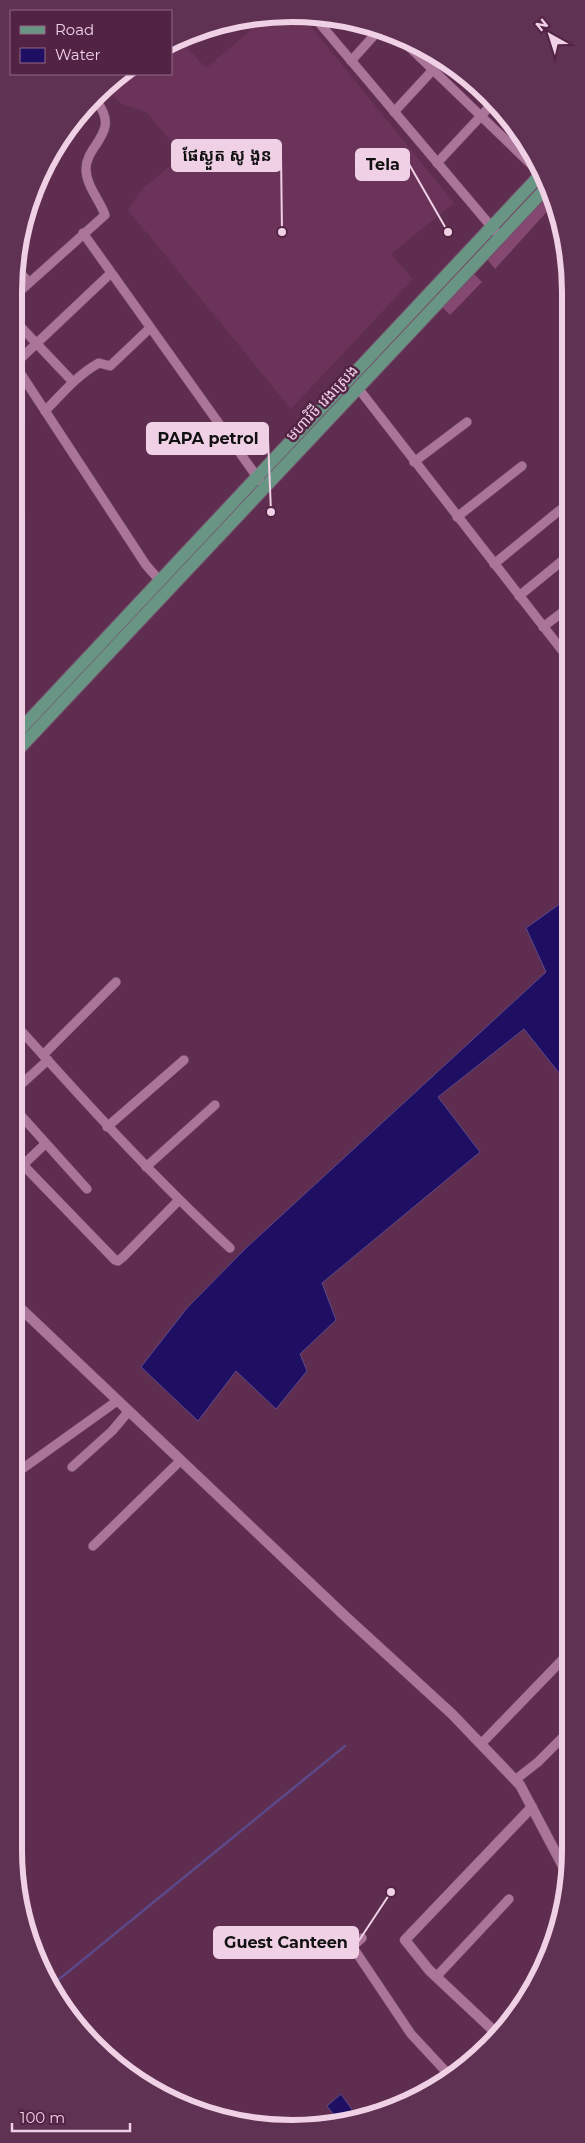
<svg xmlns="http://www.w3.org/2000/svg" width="585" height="2143" font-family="Montserrat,'Noto Sans Khmer',sans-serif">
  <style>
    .built { fill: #6b335a }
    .green { fill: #844871 }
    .water { fill: #1e0f63; stroke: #5d498a }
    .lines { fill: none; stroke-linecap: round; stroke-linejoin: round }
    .stream { stroke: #5d498a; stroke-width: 2.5 }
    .minor-casing { stroke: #754c6a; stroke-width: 10 }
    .tertiary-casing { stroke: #754c6a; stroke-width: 11 }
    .primary-casing { stroke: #754c6a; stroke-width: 14 }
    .minor { stroke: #ab7499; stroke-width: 9 }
    .tertiary { stroke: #ab7499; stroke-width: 10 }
    .primary { stroke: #699585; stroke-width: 12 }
    .labels { text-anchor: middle; stroke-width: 5; stroke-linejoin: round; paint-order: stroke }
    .street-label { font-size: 15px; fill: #efd0e4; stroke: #522345 }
    .rim { fill: none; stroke: #efd0e4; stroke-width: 6 }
    .leader { fill: none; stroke: #efd0e4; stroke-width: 2 }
    .callout-dot { fill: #efd0e4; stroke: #522345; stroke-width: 2 }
    .callout { fill: #efd0e4; stroke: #efd0e4; stroke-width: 2 }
    .callout-label { font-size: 16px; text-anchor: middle; font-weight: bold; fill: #111 }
  </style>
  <rect width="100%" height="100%" fill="#5e2d4f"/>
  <!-- built -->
  <polygon class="built" points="264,19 305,19 454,203 391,254 413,279 291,409 128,210 142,189 183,155 146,112 122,104 107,91 125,74 171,74 171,47 182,42 206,68"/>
  <!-- green -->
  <g class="green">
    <polygon points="549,190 553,205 495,269 486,258"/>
    <polygon points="473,273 482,282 450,315 441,306"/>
  </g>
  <!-- water -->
  <g class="water">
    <polygon points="568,898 567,1083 524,1029 438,1097 480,1152 322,1283 336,1320 300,1354 307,1371 276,1409 236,1371 198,1421 141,1367 187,1308 246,1248 546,972 526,928"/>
    <polygon points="341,2094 358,2118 338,2120 327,2106"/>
  </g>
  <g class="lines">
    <!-- stream -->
    <polyline class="stream" points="52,1985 345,1746"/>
    <defs>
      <g id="minor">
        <polyline points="316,19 495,231"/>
        <polyline points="402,40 541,174"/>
        <polyline points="351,61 378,31"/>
        <polyline points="394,112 442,60"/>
        <polyline points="437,163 494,102"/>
        <polyline points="83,233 260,481"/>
        <polyline points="19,272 29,282"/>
        <path d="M 19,292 L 105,215 C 100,200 86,186 86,169 C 86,144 121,133 97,102"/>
        <polyline points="19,325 73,382"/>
        <polyline points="19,360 111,273"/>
        <polyline points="19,371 146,565 160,581"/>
        <polyline points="358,388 568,658"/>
        <path d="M 45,411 C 62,394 77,375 99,363 L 110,366 L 150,328"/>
        <polyline points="414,462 467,422"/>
        <polyline points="457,517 522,466"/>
        <polyline points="494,564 560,510"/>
        <polyline points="519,596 568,556"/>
        <polyline points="543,627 568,608"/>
        <path d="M 16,1025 C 85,1102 154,1178 230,1248"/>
        <polyline points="43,1055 116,982"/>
        <polyline points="16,1089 48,1060"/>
        <polyline points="16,1110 87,1189"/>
        <polyline points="107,1127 184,1060"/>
        <polyline points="45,1144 25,1163 26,1168 115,1260 118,1261 123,1257 178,1201"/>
        <polyline points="146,1167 215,1105"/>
        <polyline points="72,1467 112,1431 128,1412"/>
        <polyline points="15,1474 117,1401"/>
        <polyline points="93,1546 181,1460"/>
        <polyline points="481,1744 566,1656"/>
        <polyline points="515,1780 538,1762 566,1734"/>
        <polyline points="362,1938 354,1945 354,1949 411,2034 451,2077"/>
        <polyline points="436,1977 509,1899"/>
      </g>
      <g id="tertiary">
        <polyline points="16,1304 346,1617 452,1714 520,1785 566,1872"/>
        <polyline points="496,2033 429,1970 405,1940 532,1807"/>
        <polyline points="450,2078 503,2026"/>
      </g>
      <g id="primary">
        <polyline points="17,733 543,172"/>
        <polyline points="17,751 548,186"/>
      </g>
    </defs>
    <!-- minor casing -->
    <use href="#minor" class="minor-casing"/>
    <!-- tertiary casing -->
    <use href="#tertiary" class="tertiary-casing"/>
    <!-- primary casing -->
    <use href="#primary" class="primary-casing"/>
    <!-- minor -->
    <use href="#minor" class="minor"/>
    <!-- tertiary -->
    <use href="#tertiary" class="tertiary"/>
    <!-- primary -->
    <use href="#primary" class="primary"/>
  </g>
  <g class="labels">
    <!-- street labels -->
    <g class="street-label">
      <text transform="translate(322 403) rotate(-47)" y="5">មហាវិថី វេងស្រេង</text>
    </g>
  </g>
  <!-- crop -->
  <path d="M0 0H585V2143H0ZM292 22H292A270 270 0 0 1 562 292V1850A270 270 0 0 1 292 2120H292A270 270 0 0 1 22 1850V292A270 270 0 0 1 292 22Z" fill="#5f3152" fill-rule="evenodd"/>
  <path class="rim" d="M292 22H292A270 270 0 0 1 562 292V1850A270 270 0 0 1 292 2120H292A270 270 0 0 1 22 1850V292A270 270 0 0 1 292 22Z"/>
  <!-- callouts -->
  <path class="leader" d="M282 232L281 155M448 232L409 164M271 512L268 439M391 1892L358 1942"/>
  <g class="callout-dot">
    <circle cx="282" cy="232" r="5"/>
    <circle cx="448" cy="232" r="5"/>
    <circle cx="271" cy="512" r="5"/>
    <circle cx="391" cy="1892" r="5"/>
  </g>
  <g class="callout">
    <rect x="172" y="140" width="109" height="31" rx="5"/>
    <rect x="356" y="149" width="53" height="31" rx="5"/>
    <rect x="147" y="423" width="121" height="31" rx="5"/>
    <rect x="214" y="1927" width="144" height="31" rx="5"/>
  </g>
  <g class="callout-label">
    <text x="227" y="161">ផែស្ងួត សូ ងួន</text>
    <text x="383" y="170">Tela</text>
    <text x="208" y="444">PAPA petrol</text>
    <text x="286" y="1948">Guest Canteen</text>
  </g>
  <!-- legend -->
  <rect x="10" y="10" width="162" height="65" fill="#522345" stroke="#916885"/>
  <rect x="20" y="26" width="25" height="8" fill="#699585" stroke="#916885"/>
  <text x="55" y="35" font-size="15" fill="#efd0e4">Road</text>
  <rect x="20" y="48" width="25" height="15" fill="#1e0f63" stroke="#916885"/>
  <text x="55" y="60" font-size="15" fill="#efd0e4">Water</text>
  <!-- north arrow -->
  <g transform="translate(550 35) rotate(321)" stroke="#522345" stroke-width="4" paint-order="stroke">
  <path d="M0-4L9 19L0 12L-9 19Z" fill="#efd0e4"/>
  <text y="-8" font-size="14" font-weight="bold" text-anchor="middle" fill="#efd0e4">N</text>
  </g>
  <!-- scale -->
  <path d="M12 2123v8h118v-8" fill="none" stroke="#efd0e4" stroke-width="2.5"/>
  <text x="20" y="2123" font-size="15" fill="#efd0e4" stroke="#522345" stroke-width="4" paint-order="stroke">100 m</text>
</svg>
